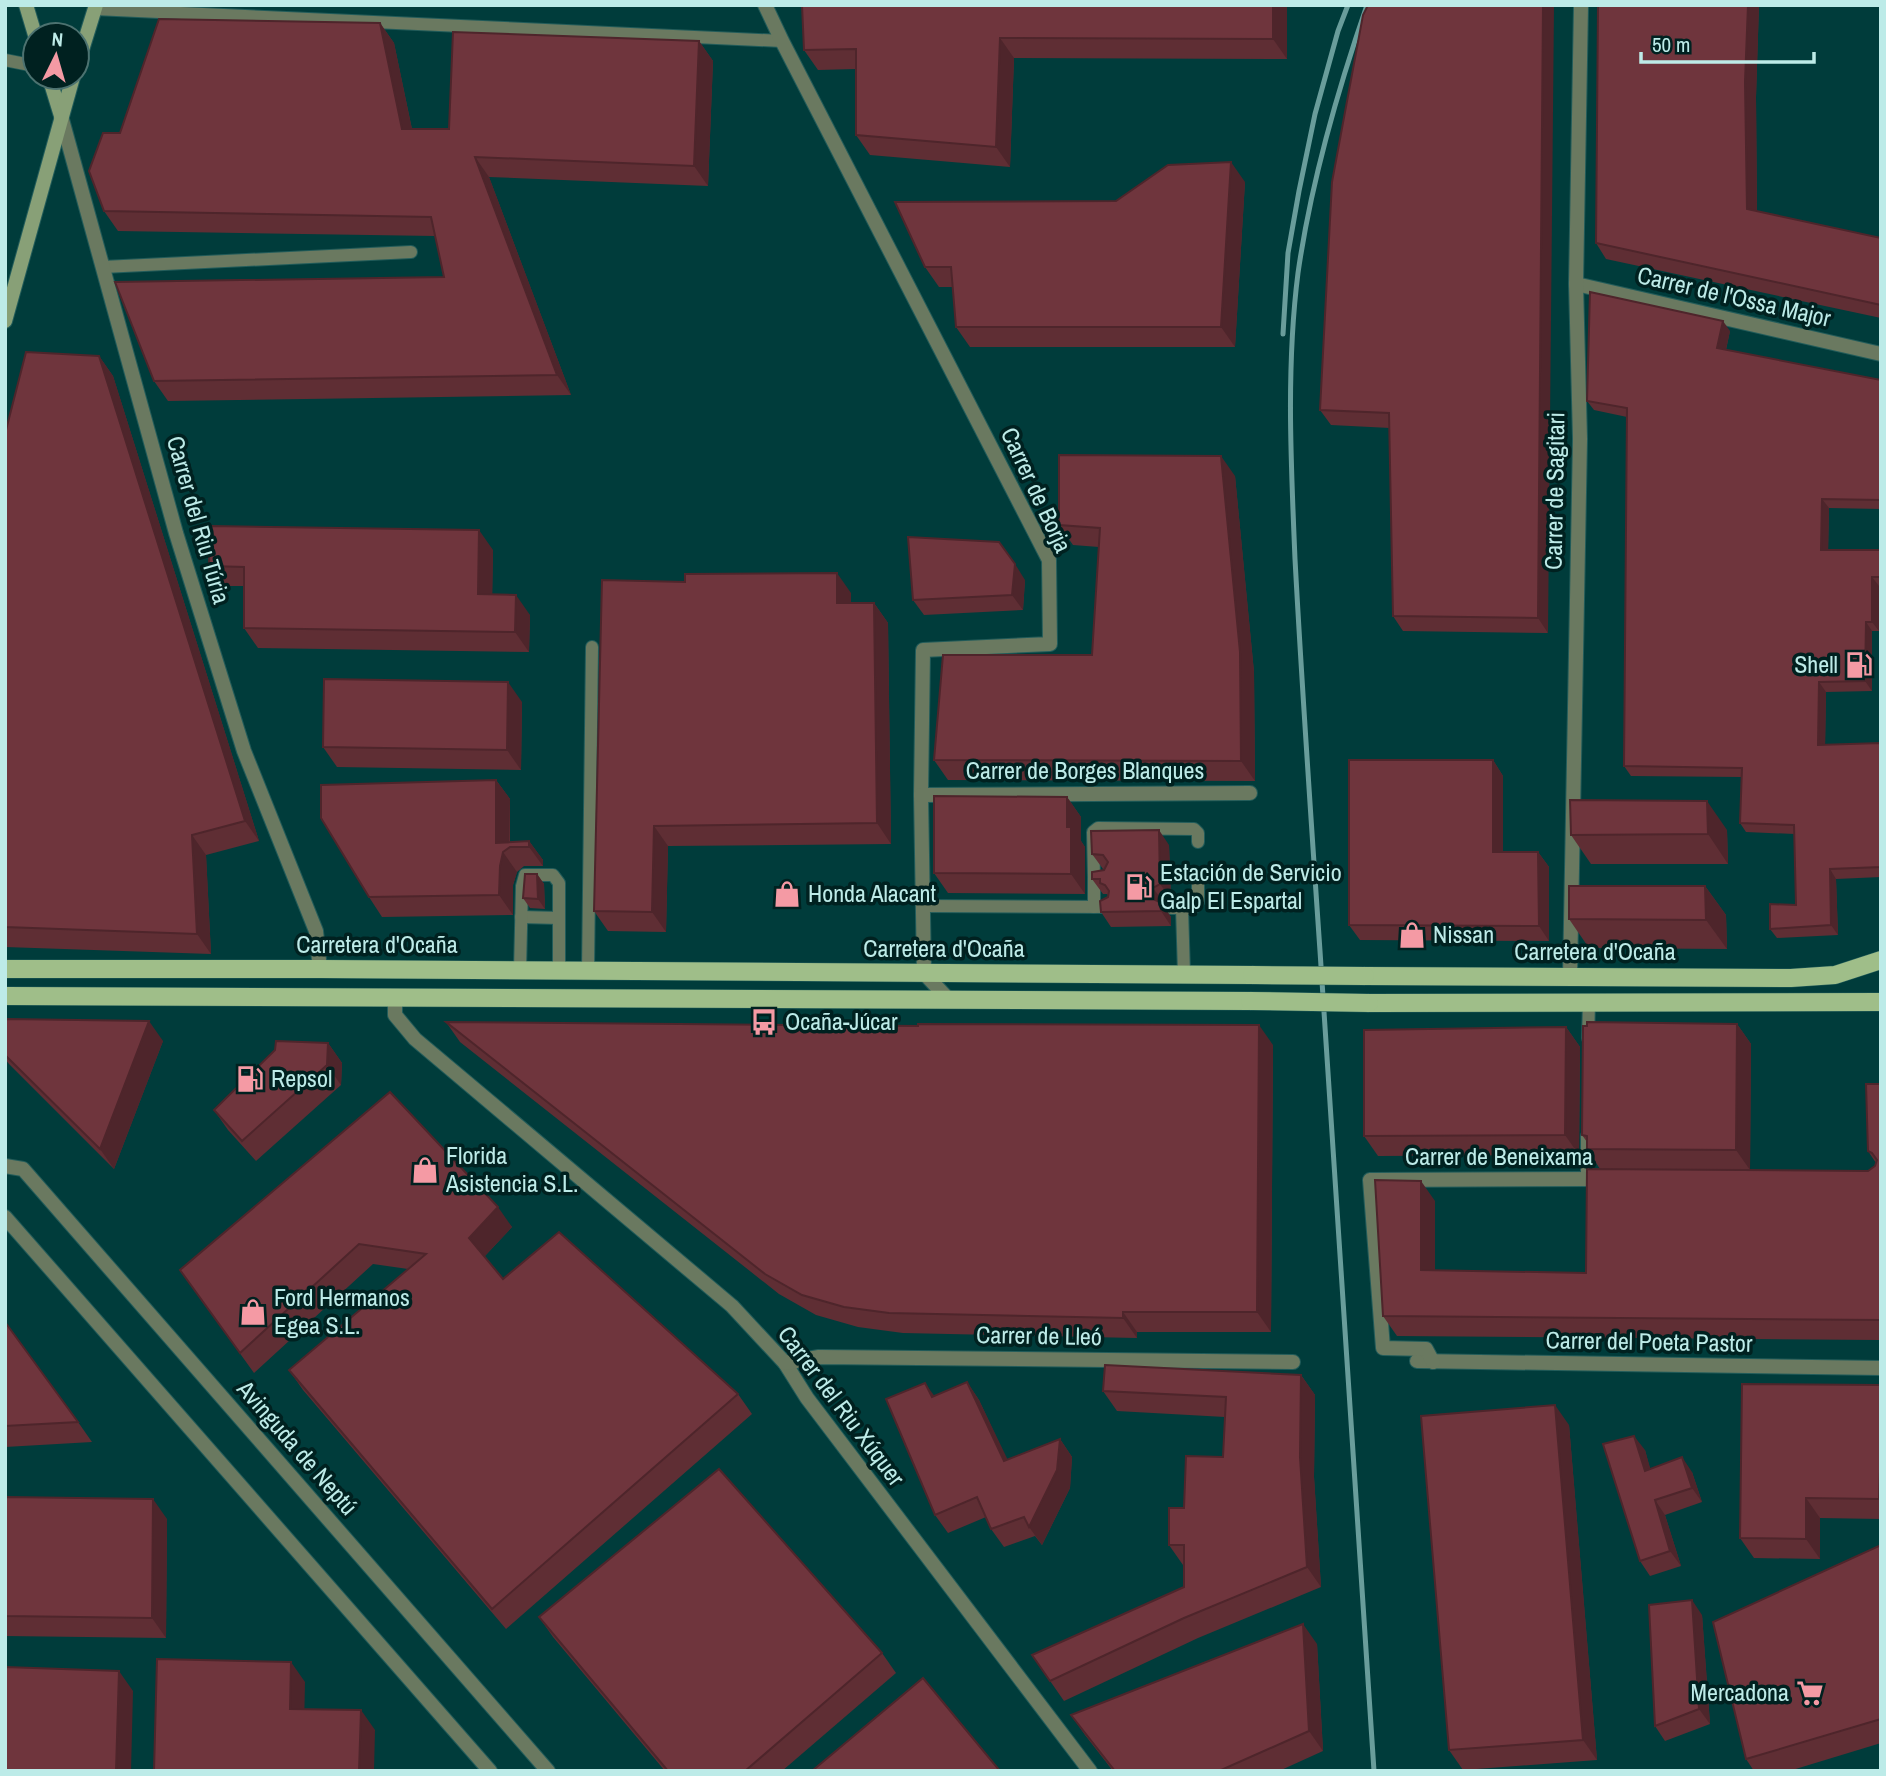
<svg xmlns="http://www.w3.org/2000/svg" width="1886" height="1776" font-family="'Archivo Narrow',sans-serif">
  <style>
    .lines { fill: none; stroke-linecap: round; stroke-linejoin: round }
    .lane-casing { stroke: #225c5a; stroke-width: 14 }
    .street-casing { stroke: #225c5a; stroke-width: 16 }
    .secondary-casing { stroke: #225c5a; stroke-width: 16 }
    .primary-casing { stroke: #225c5a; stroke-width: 19 }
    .lane { stroke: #6a7960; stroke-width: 12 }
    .street { stroke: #6a7960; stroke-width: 14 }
    .secondary { stroke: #88a077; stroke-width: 14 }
    .primary { stroke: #9fbe89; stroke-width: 18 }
    .rail { stroke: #699d9b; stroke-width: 5 }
    .primary-bridge-casing { stroke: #225c5a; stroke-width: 19; stroke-linecap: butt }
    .primary-bridge { stroke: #9fbe89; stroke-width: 18 }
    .wall { fill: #5f2e34 }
    .shaded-wall { fill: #4e252b }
    .building { fill: #6f353d; stroke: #4e252b; stroke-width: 2 }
    .labels { text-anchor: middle; stroke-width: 7; stroke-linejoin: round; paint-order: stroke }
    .street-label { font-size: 24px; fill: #bdebe8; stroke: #002120 }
    .poi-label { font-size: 24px; fill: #bdebe8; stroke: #002120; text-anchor: start }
  </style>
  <rect width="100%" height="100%" fill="#003c3b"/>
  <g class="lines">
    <defs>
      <g id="lane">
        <polyline points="95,9 782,41"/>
        <polyline points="5,60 35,66"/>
        <polyline points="103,267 411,252"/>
        <polyline points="1094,878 1093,832 1098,828 1194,829 1198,833 1198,842"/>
        <polyline points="923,906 1111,907"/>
        <polyline points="1094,907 1094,878 1099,878"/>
        <polyline points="1171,908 1193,908 1198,902 1198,881"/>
        <polyline points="1182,908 1184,974"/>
        <polyline points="521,917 559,918"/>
        <polyline points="520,970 522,886 525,875 553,875 559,883 559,971"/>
        <polyline points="588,971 592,647"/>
        <polyline points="1588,1038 1589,1003"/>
        <polyline points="1587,1179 1587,1136"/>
      </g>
      <g id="street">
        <polyline points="765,5 782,41 1049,560 1050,644 923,650 921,795 924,973 949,1000"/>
        <polyline points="61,116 176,533 244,751 316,931 320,969"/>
        <polyline points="1576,284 1881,354"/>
        <polyline points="921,795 1250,793"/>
        <polyline points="1570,976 1580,439 1576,284 1581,5"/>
        <polyline points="395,997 395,1015 415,1039 732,1306 785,1363 807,1398 1090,1771"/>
        <polyline points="5,1166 23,1169 548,1771"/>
        <polyline points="5,1217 490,1771"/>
        <polyline points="1417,1361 1881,1368"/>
        <polyline points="1433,1362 1426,1349 1383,1348 1370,1180 1603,1179"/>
        <polyline points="785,1363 819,1357 1293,1362"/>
      </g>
      <g id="secondary">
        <polyline points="26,5 35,35"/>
        <polyline points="77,66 96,5"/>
        <polyline points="49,77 61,116"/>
        <polyline points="5,321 73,77"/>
      </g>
      <g id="primary">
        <polyline points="5,969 320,969 1252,975"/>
        <polyline points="1365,976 1791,978 1835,975 1881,960"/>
        <polyline points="5,996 1250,1001"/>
        <polyline points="1369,1003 1881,1002"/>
      </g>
    </defs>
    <!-- lane casing -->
    <use href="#lane" class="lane-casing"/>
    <!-- street casing -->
    <use href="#street" class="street-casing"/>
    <!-- secondary casing -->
    <use href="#secondary" class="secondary-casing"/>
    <!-- primary casing -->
    <use href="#primary" class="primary-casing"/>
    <!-- lane -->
    <use href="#lane" class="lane"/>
    <!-- street -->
    <use href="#street" class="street"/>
    <!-- secondary -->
    <use href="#secondary" class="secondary"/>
    <!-- primary -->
    <use href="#primary" class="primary"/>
    <!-- rail -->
    <g class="rail">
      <path d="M 1367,5 C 1337,92 1311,182 1298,273 C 1286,367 1291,464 1295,559 C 1302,689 1311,820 1320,951 C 1338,1224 1356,1497 1374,1771"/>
      <polyline points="1283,334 1288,253 1299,191 1315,114 1338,31 1348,5"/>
    </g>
    <defs>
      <g id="primary-bridge">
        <polyline points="1252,975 1365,976"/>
        <polyline points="1250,1001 1369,1003"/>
      </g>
    </defs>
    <!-- primary-bridge casing -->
    <use href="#primary-bridge" class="primary-bridge-casing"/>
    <!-- primary-bridge -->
    <use href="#primary-bridge" class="primary-bridge"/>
  </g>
  <!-- wall -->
  <g class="wall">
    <polygon points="802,5 1287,5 1287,59 1014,58 1010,167 870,155 856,135 856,69 818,70 804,50"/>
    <polygon points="1598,5 1759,5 1756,97 1757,211 1881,238 1881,318 1606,259 1596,243"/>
    <polygon points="380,23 394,43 412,129 449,129 699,41 713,61 708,186 489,177 571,395 168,401 154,381 444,277 435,236 118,231 104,211 120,133"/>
    <polygon points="1245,182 1235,347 970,347 956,327 953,287 939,287 925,267 1116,201"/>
    <polygon points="1332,182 1548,633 1403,631 1393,616 1390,428 1331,425 1320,410"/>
    <polygon points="1730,331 1726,350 1881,380 1881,509 1829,508 1828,550 1881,550 1881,586 1879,586 1879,631 1872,631 1872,691 1826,692 1825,745 1881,743 1881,877 1836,879 1838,935 1777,938 1770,929 1796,905 1795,834 1746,832 1740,823 1742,777 1631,776 1624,766 1627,417 1594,410 1587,401"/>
    <polygon points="99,356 113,376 259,841 206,855 211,954 5,947 5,434"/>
    <polygon points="1235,476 1254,672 1255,781 948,780 934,760 1092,655 1099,547 1073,545 1059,525"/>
    <polygon points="493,550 492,595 530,615 529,652 258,648 244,628 244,586 223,586 209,566"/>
    <polygon points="602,580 851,593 851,603 874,603 888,623 891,844 668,846 666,932 608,931 594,911"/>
    <polygon points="1025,580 1023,610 924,615 913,600"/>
    <polygon points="522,702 521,770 337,767 323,747"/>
    <polygon points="1493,760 1503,776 1503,852 1538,852 1549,867 1549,941 1360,940 1349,925"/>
    <polygon points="496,780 510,799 510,842 529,841 543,860 543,866 524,866 517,872 513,885 513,915 382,917 369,897"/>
    <polygon points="1067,797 1081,817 1081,841 1085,847 1085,894 948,893 934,873"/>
    <polygon points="1727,830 1728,864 1591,864 1571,835"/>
    <polygon points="1169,845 1171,899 1164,903 1163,906 1171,917 1171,926 1111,927 1101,912 1108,895 1107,894 1103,894 1092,879 1105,869 1103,869 1092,854"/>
    <polygon points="537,874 544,884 545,909 530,908 523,898"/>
    <polygon points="1705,886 1726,915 1727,949 1589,948 1569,919"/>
    <polygon points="5,1021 163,1041 114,1169 9,1064 5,1059"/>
    <polygon points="446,1022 1273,1045 1271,1332 1137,1332 1137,1338 903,1333 858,1327 816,1315 779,1294 460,1042"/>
    <polygon points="1737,1024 1751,1044 1750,1170 1868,1171 1875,1166 1876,1163 1868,1151 1881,1084 1881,1340 1397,1336 1383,1316 1435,1201 1435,1270 1586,1273 1600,1169 1587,1149 1587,1142 1582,1135"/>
    <polygon points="1566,1027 1580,1047 1579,1155 1378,1156 1364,1136"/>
    <polygon points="328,1043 342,1063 341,1085 256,1161 228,1130 214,1110"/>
    <polygon points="390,1092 512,1227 484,1257 503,1279 738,1394 752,1414 506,1629 303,1390 289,1370 408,1269 373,1264 254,1373 180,1270"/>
    <polygon points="5,1322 78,1422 92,1442 5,1447"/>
    <polygon points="1301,1375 1315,1395 1314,1477 1321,1587 1198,1638 1064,1701 1032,1655 1184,1587 1184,1565 1183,1565 1169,1545 1184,1508 1223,1457 1225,1417 1117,1411 1103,1391"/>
    <polygon points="967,1382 979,1400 1007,1460 1060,1439 1072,1457 1070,1488 1042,1545 1035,1536 1004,1547 991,1529 986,1517 948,1533 935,1515 935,1396"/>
    <polygon points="1881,1385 1881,1519 1820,1518 1820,1559 1754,1558 1740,1538"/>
    <polygon points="1569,1425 1597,1760 1463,1770 1449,1750"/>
    <polygon points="1645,1450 1650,1469 1692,1472 1702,1502 1665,1515 1681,1566 1650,1576 1640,1561"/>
    <polygon points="5,1497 167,1519 166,1638 5,1636"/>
    <polygon points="1881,1545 1881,1743 1789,1771 1754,1771 1746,1759"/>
    <polygon points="1702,1615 1710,1724 1665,1741 1655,1726"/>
    <polygon points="539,1617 882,1653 896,1673 782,1771 665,1771 553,1637"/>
    <polygon points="1317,1644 1323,1751 1279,1771 1113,1771 1085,1735 1071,1715"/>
  </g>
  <!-- shaded-wall -->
  <g class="shaded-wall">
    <polygon points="1273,5 1287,5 1287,59 1273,39"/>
    <polygon points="1543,5 1554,5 1548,633 1538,618"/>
    <polygon points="1748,5 1759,5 1756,97 1757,224 1747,209 1745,82"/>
    <polygon points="380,23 394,43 416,149 402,129"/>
    <polygon points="1000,38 1014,58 1010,167 996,147"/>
    <polygon points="699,41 713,61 708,186 694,166"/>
    <polygon points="475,157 489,177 571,395 557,375"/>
    <polygon points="1231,162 1245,182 1235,347 1221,327"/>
    <polygon points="1723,321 1730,331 1724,358 1717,348"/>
    <polygon points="99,356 113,376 259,841 245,821"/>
    <polygon points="1221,456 1235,476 1254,672 1255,781 1241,761"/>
    <polygon points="1822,499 1829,508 1828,560 1821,550"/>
    <polygon points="479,530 493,550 492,614 478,594"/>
    <polygon points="1015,564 1025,580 1023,610 1012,595"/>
    <polygon points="837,573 851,593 851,623 837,603"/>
    <polygon points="1872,577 1879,586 1879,631 1872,622"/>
    <polygon points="516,595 530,615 529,652 515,632"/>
    <polygon points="874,603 888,623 891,844 877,823"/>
    <polygon points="1866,622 1872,631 1872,691 1865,681"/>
    <polygon points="508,682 522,702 521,770 507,750"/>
    <polygon points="1819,682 1826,692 1825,754 1818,745"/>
    <polygon points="1493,760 1503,776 1503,867 1493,852"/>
    <polygon points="496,780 510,799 509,848 503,852 517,872 513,885 513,915 499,895 496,843"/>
    <polygon points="1067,797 1081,817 1081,841 1085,847 1085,894 1071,874 1067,827"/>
    <polygon points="1707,801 1727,830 1728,864 1708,834"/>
    <polygon points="654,826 668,846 666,932 652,912"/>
    <polygon points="1159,830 1169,845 1171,899 1160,884"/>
    <polygon points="192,835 206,855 211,954 197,934"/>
    <polygon points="529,841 543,860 543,866 529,847"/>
    <polygon points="1538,852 1549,867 1549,941 1539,926"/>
    <polygon points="1830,869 1836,879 1838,935 1831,925"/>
    <polygon points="537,874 544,884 545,909 538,899"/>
    <polygon points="1705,886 1726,915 1727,949 1706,920"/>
    <polygon points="1153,888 1164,903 1163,906 1171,917 1171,926 1161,911 1152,894"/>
    <polygon points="149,1021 163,1041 114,1169 100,1149"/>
    <polygon points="1737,1024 1751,1044 1750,1170 1736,1150"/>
    <polygon points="1259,1025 1273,1045 1271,1332 1257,1312"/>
    <polygon points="1566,1027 1580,1047 1579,1155 1565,1135"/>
    <polygon points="328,1043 342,1063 341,1085 327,1065"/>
    <polygon points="1421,1181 1435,1201 1435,1290 1421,1270"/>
    <polygon points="498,1207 512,1227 483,1258 469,1238"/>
    <polygon points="1123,1312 1137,1332 1137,1338 1123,1318"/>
    <polygon points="1301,1375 1315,1395 1314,1477 1321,1587 1307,1567 1300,1457"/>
    <polygon points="967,1382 979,1400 1017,1479 1004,1461"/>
    <polygon points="925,1383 938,1401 932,1397"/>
    <polygon points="1555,1405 1569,1425 1597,1760 1583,1740"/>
    <polygon points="1634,1436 1645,1450 1655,1485 1645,1471"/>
    <polygon points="1060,1439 1072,1457 1070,1488 1042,1545 1029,1527"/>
    <polygon points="1682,1457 1692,1472 1702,1502 1692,1488"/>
    <polygon points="1880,1470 1881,1471 1881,1501 1879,1499"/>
    <polygon points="1806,1498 1820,1518 1820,1559 1806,1539"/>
    <polygon points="153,1499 167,1519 166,1638 152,1618"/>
    <polygon points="1655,1500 1665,1515 1681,1566 1670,1551"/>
    <polygon points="1692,1600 1702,1615 1710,1724 1699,1709"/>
    <polygon points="1303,1624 1317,1644 1323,1751 1309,1731"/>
    <polygon points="291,1662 305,1682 304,1729 290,1709"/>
    <polygon points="119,1671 133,1691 131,1771 116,1771"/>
    <polygon points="361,1710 375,1730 374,1771 359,1771"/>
  </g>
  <!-- building -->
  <g class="building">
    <polygon points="802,5 1273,5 1273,39 1000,38 996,147 856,135 856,49 804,50"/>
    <polygon points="1368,5 1543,5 1538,618 1393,616 1389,413 1320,410 1332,182 1363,15"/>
    <polygon points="1598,5 1748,5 1745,82 1747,209 1881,238 1881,305 1596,243"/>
    <polygon points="159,19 380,23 402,129 449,129 453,32 699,41 694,166 475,157 557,375 154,381 115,282 444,277 431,217 104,211 89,171 103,133 120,133"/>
    <polygon points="1231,162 1221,327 956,327 951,267 925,267 895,202 1116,201 1168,165"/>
    <polygon points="1590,292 1723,321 1717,348 1881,380 1881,500 1822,499 1821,550 1881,550 1881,577 1872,577 1872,622 1866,622 1865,681 1819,682 1818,745 1881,743 1881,867 1830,869 1831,925 1770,929 1770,904 1796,905 1794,825 1740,823 1742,768 1624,766 1627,408 1587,401"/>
    <polygon points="26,352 99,356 245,821 192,835 197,934 5,927 5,434"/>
    <polygon points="1059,455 1221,456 1240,652 1241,761 934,760 943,655 1092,655 1100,528 1059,525"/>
    <polygon points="210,526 479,530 478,594 516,595 515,632 244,628 244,567 209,566"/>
    <polygon points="908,537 999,542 1015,564 1012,595 913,600"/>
    <polygon points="837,573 837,603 874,603 877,823 654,826 652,912 594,911 602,580 685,582 685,574"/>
    <polygon points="324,679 508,682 507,750 323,747"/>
    <polygon points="1349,760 1493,760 1493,852 1538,852 1539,926 1349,925"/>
    <polygon points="496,780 496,843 529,841 529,847 510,847 503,852 500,866 499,895 369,897 321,818 321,785"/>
    <polygon points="934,796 1067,797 1067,827 1071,827 1071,874 934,873"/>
    <polygon points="1570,800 1707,801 1708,834 1571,835"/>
    <polygon points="1159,830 1160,884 1153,888 1152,894 1155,900 1160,902 1161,911 1101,912 1100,901 1108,897 1109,891 1105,885 1100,883 1100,879 1092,879 1092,872 1104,870 1108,862 1103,855 1092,854 1091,831"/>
    <polygon points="525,874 537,874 538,899 523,898"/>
    <polygon points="1569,886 1705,886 1706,920 1569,919"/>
    <polygon points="6,1019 149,1021 100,1149 5,1055 5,1021"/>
    <polygon points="446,1022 918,1026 918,1024 1259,1025 1257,1312 1123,1312 1123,1318 889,1313 844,1307 802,1295 765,1274"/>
    <polygon points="1587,1022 1737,1024 1736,1150 1587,1149 1587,1136 1582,1135 1583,1026 1587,1026"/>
    <polygon points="1566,1027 1565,1135 1364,1136 1364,1030"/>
    <polygon points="276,1041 328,1043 327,1065 242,1141 214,1110 275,1050"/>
    <polygon points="1866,1084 1881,1084 1881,1320 1383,1316 1375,1180 1421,1181 1421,1270 1586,1273 1587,1169 1868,1171 1875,1166 1877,1160 1872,1153 1868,1151"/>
    <polygon points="390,1092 498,1207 469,1238 503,1279 559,1232 738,1394 492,1609 289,1370 426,1254 359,1244 240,1353 180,1270"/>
    <polygon points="5,1322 78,1422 5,1426"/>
    <polygon points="1105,1365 1301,1375 1300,1457 1307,1567 1184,1618 1050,1681 1032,1655 1184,1587 1184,1545 1169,1545 1169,1508 1184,1508 1186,1456 1223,1457 1226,1397 1103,1391"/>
    <polygon points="967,1382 1004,1461 1060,1439 1057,1470 1029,1527 1024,1517 991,1529 977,1497 935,1515 886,1399 925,1383 932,1397"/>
    <polygon points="1742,1384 1881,1385 1881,1470 1880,1470 1879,1499 1806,1498 1806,1539 1740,1538"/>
    <polygon points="1555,1405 1583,1740 1449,1750 1421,1416"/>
    <polygon points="1634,1436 1645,1471 1682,1457 1692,1488 1655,1500 1670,1551 1640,1561 1603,1444"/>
    <polygon points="719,1469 882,1653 745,1771 668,1771 539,1617"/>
    <polygon points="5,1497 153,1499 152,1618 5,1616"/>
    <polygon points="1881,1545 1881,1719 1746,1759 1713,1622"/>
    <polygon points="1692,1600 1699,1709 1655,1726 1649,1605"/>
    <polygon points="1303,1624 1309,1731 1219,1771 1115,1771 1071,1715"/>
    <polygon points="157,1659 291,1662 290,1709 361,1710 359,1771 154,1771"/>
    <polygon points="5,1667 119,1671 116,1771 5,1771"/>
    <polygon points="923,1678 1000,1771 812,1771"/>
  </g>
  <!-- icons -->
  <defs>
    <symbol id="fuel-bare" viewBox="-9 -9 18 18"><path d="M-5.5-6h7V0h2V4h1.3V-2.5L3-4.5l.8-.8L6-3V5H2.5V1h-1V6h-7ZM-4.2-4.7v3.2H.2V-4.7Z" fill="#f49aa4" stroke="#002120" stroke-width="2.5" paint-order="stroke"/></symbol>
    <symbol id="shop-bare" viewBox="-9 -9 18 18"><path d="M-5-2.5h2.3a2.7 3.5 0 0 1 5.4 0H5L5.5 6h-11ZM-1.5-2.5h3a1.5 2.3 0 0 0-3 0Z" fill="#f49aa4" stroke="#002120" stroke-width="2.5" paint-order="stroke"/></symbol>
    <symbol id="bus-bare" viewBox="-9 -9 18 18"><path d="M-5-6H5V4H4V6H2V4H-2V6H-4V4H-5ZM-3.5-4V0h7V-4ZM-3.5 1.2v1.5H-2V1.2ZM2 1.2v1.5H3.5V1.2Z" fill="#f49aa4" stroke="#002120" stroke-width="2.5" paint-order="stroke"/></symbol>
    <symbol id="supermarket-bare" viewBox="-9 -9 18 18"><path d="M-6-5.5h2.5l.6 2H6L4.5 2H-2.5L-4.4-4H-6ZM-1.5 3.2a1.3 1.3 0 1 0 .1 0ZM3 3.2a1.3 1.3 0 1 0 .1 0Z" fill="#f49aa4" stroke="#002120" stroke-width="2.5" paint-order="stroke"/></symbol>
  </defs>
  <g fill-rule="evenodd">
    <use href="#fuel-bare" x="1840" y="646" width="38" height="38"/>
    <use href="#fuel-bare" x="1120" y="868" width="38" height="38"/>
    <use href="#shop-bare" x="768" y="875" width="38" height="38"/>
    <use href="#shop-bare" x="1393" y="916" width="38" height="38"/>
    <use href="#bus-bare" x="745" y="1003" width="38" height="38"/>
    <use href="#fuel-bare" x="231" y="1060" width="38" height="38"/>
    <use href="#shop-bare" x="406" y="1151" width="38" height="38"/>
    <use href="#shop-bare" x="234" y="1293" width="38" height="38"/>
    <use href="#supermarket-bare" x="1791" y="1674" width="38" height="38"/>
  </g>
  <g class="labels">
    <!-- street labels -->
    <g class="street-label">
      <text transform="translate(1734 297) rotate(13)" y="8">Carrer de l'Ossa Major</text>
      <text transform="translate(1036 490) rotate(65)" y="8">Carrer de Borja</text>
      <text transform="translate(1555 491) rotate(-89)" y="8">Carrer de Sagitari</text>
      <text transform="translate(198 520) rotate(74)" y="8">Carrer del Riu Túria</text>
      <text x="1085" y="779">Carrer de Borges Blanques</text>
      <text x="377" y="953">Carretera d'Ocaña</text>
      <text x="944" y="957">Carretera d'Ocaña</text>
      <text x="1595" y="960">Carretera d'Ocaña</text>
      <text x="1499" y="1165">Carrer de Beneixama</text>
      <text transform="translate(1039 1336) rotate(1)" y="8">Carrer de Lleó</text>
      <text transform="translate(1649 1342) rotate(1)" y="8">Carrer del Poeta Pastor</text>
      <text transform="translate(841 1406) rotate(53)" y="8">Carrer del Riu Xúquer</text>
      <text transform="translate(297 1448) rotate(49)" y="8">Avinguda de Neptú</text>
    </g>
    <!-- poi labels -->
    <g class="poi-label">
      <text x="1838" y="673" text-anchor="end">Shell</text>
      <text x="1160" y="881">Estación de Servicio<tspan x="1160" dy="28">Galp El Espartal</tspan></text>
      <text x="808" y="902">Honda Alacant</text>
      <text x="1433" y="943">Nissan</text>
      <text x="785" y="1030">Ocaña-Júcar</text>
      <text x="271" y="1087">Repsol</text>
      <text x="446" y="1164">Florida<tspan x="446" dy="28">Asistencia S.L.</tspan></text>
      <text x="274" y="1306">Ford Hermanos<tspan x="274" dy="28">Egea S.L.</tspan></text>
      <text x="1789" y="1701" text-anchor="end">Mercadona</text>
    </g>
  </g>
  <!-- border -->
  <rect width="1886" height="1776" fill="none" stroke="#bdebe8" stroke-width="14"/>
  <!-- north arrow -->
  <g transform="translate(56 56) rotate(5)"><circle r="33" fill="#002120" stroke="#4c7270" stroke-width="2"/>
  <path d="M0-5L12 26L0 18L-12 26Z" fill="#f49aa4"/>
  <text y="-10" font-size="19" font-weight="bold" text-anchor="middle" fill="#bdebe8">N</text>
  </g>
  <!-- scale -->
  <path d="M1641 52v10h173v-10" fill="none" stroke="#bdebe8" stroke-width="3.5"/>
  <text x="1652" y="52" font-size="21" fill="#bdebe8" stroke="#002120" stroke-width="5" paint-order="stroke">50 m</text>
</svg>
